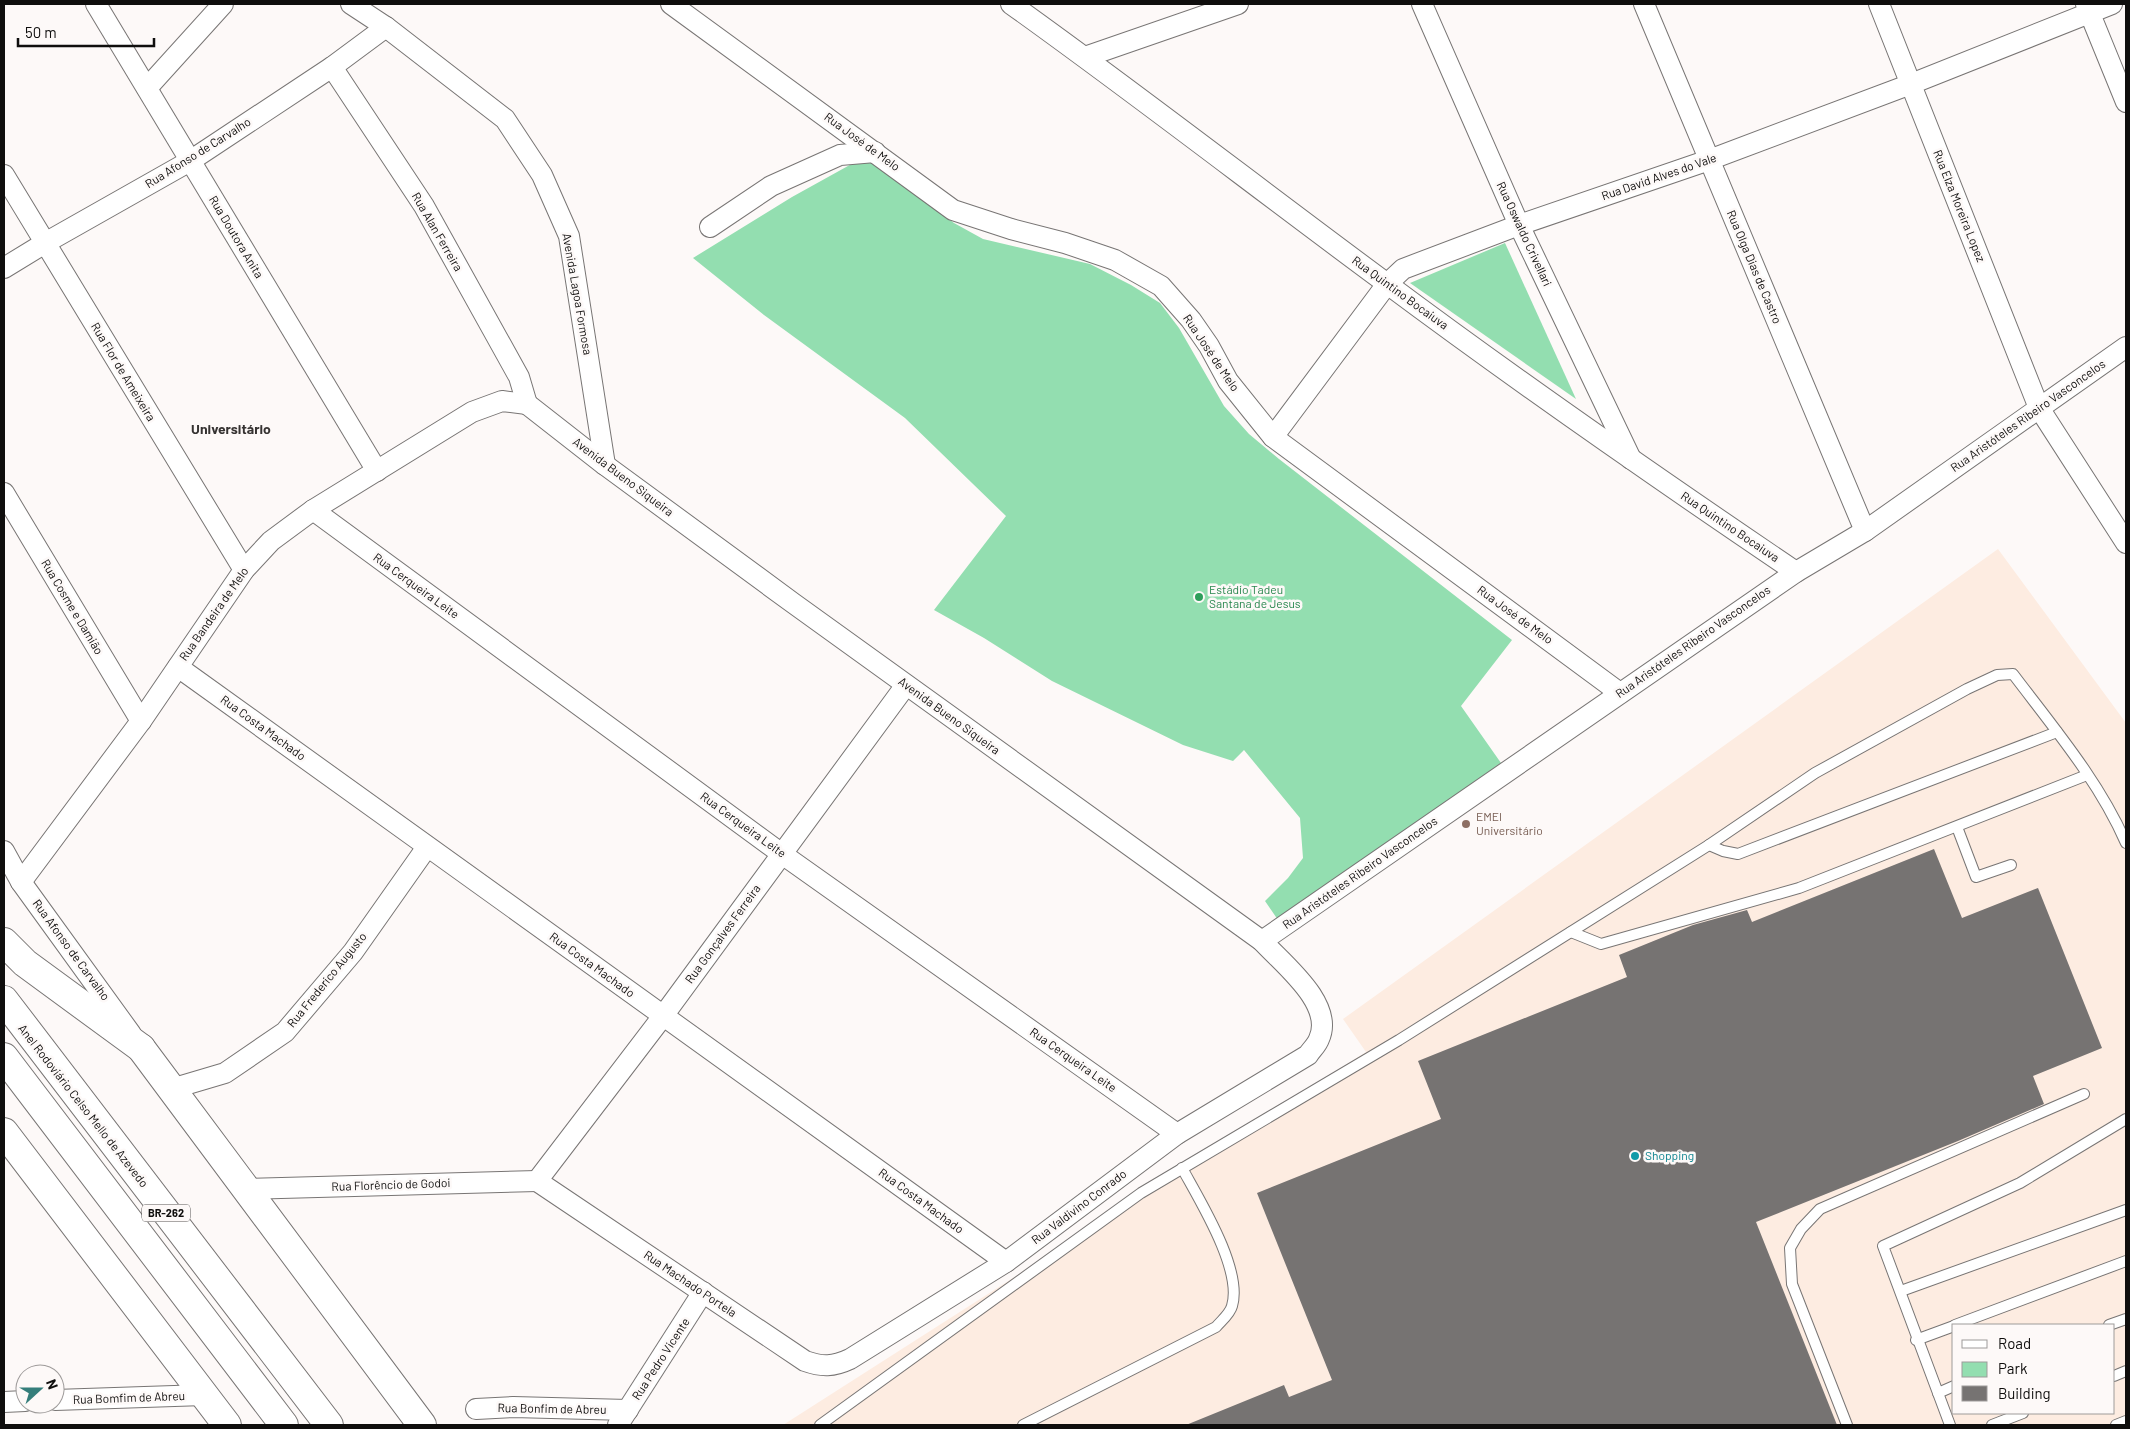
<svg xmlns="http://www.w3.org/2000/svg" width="2130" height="1429" font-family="Barlow,sans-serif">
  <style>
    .industrial { fill: #fdece1; fill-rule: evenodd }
    .green { fill: #93deb0 }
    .building { fill: #767372 }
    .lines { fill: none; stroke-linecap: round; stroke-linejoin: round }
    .service-casing { stroke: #787574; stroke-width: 12 }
    .minor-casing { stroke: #787574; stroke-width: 22 }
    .secondary-casing { stroke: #787574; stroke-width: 30 }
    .motorway-casing { stroke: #787574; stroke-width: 30 }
    .service { stroke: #fff; stroke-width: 10 }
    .minor { stroke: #fff; stroke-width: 20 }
    .secondary { stroke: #fff; stroke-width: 28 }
    .motorway { stroke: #fff; stroke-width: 28 }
    .leisure-dot { fill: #2e9e5b; stroke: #fdf9f8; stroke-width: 2 }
    .education-dot { fill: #8d6e63; stroke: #fdf9f8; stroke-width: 2 }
    .culture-dot { fill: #0f9aa8; stroke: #fdf9f8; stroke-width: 2 }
    .labels { text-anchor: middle; stroke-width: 5; stroke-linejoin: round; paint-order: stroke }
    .shield { fill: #fdf9f8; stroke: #565454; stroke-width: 1 }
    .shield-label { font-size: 11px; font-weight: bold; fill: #0f0e0d }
    .street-label { font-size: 12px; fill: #0f0e0d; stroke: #fdf9f8 }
    .leisure-label { font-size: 12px; fill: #27864d; stroke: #fdf9f8; text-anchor: start }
    .education-label { font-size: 12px; fill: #785e54; stroke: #fdf9f8; text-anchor: start }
    .culture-label { font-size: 12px; fill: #0d838f; stroke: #fdf9f8; text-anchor: start }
    .neighbourhood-label { font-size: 14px; font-weight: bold; fill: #363332; stroke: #fdf9f8 }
  </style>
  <rect width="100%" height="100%" fill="#fdf9f8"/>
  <!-- industrial -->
  <path class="industrial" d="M 1998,549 L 2126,723 L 2126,1425 L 783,1425 L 1366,1052 L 1343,1019 ZM 1954,1325 L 2114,1325 L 2114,1413 L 1954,1413 Z"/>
  <!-- green -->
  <g class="green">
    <polygon points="866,156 954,223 983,239 1090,264 1131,285 1160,303 1179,328 1224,406 1249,434 1279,459 1512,640 1461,706 1501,763 1278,920 1265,901 1288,878 1303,858 1300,818 1244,750 1233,761 1183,745 1052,681 984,638 934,610 1006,516 905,418 764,315 693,258 792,197"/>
    <polygon points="1505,243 1576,399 1410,283"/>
  </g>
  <!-- building -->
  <polygon class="building" points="1934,849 1962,918 2038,888 2102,1048 2033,1076 2044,1104 1958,1141 1756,1222 1837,1425 1186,1425 1284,1385 1289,1397 1332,1380 1257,1193 1441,1119 1418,1061 1627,977 1619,955 1693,925 1747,910 1752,922"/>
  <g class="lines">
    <defs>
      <g id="service">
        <polyline points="1957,827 1976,877 2011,865"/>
        <polyline points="1709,845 1723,851 1738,854 2057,732"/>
        <polyline points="1571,932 1601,944 1799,888 2087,775"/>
        <polyline points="1901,1291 2126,1210"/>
        <polyline points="1955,1325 2126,1261"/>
        <polyline points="2109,1325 2126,1319"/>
        <polyline points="1916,1340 1954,1326"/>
        <polyline points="2114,1376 2126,1371"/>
        <polyline points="1938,1393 1954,1386"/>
        <path d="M 820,1425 L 1141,1193 L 1399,1040 L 1709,845 L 1815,773 L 1967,689 L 1997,675 L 2013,674 C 2053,727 2099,781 2126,843"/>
        <path d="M 1023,1425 L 1216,1327 C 1221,1321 1230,1314 1232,1306 C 1243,1270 1200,1201 1182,1168"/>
        <polyline points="1847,1425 1792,1284 1790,1248 1801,1229 1820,1209 2084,1094"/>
        <polyline points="1950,1425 1883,1246 2020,1183 2126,1119"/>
        <polyline points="1992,1425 2023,1413"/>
        <polyline points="2116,1425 2126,1421"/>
      </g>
      <g id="minor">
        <polyline points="96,4 377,471"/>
        <polyline points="351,4 386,27 505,119 542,175 569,236 605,465"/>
        <polyline points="671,4 953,210 1011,229 1065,243 1115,260 1161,286 1191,320 1209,346 1228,381 1273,437 1620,693"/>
        <path d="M 1011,4 C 1137,94 1260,190 1386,283 C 1520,383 1657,478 1796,572"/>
        <polyline points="1422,4 1519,225 1631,459"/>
        <polyline points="1644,4 1865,531"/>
        <polyline points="1879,4 2039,408 2126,543"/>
        <polyline points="2086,4 2126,102"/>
        <polyline points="1085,57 1238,4"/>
        <polyline points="332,67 424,206 519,377 527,404"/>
        <polyline points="147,88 223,4"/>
        <polyline points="4,175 244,570"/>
        <polyline points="710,227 771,186 840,155 875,152"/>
        <polyline points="4,268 45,243 190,161 332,67 386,27"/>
        <path d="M 527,404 L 605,465 L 793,603 L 1262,941 C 1283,964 1335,1004 1319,1039 C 1317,1045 1311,1050 1308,1055 L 1177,1134 L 1006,1262 L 850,1359 C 833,1367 822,1367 805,1361 L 537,1181"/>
        <polyline points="1273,437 1387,284 1403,269 1519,225 1709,160 1911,84 2112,4"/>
        <polyline points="4,493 141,721"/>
        <polyline points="313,510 782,854 1177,1134"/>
        <polyline points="178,667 1006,1262"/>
        <polyline points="4,851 21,882 131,1034"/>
        <polyline points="21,882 141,721 244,570 271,541 313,510 472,412 502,401 527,404"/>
        <polyline points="1262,941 1796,572 1865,531 2126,347"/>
        <polyline points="171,1089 225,1073 285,1032 353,952 427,847"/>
        <polyline points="537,1181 663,1016 906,685"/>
        <polyline points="245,1189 537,1181"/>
        <polyline points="55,1400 204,1395"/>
        <polyline points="4,1402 25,1401"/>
        <polyline points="476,1409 513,1407 628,1410"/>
        <polyline points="618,1425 703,1292"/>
      </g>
      <g id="secondary">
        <polyline points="141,1048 422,1425"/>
        <polyline points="4,1132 227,1425"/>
      </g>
      <g id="motorway">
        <polyline points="4,942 25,963 141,1048"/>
        <polyline points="4,1000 329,1425"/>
        <polyline points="4,1057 284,1425"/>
      </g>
    </defs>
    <!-- service casing -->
    <use href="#service" class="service-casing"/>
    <!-- minor casing -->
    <use href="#minor" class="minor-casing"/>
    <!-- secondary casing -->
    <use href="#secondary" class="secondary-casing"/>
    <!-- motorway casing -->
    <use href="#motorway" class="motorway-casing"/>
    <!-- service -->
    <use href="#service" class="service"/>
    <!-- minor -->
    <use href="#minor" class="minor"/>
    <!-- secondary -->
    <use href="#secondary" class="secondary"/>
    <!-- motorway -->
    <use href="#motorway" class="motorway"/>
  </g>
  <!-- markers -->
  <circle class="leisure-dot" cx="1199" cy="597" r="5"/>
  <circle class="education-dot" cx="1466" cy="824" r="5"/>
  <circle class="culture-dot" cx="1635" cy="1156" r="5"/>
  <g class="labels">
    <!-- shield labels -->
    <rect class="shield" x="142" y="1204.5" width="48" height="17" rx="4"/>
    <g class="shield-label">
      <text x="166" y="1217">BR-262</text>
    </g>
    <!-- street labels -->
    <g class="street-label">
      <text transform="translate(862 142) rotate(36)" y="4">Rua José de Melo</text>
      <text transform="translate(198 153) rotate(-32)" y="4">Rua Afonso de Carvalho</text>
      <text transform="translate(1659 177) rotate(-19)" y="4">Rua David Alves do Vale</text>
      <text transform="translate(1959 206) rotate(68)" y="4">Rua Elza Moreira Lopez</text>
      <text transform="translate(437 232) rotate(60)" y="4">Rua Alan Ferreira</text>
      <text transform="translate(1524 234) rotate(65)" y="4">Rua Oswaldo Crivellari</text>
      <text transform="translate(236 237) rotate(59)" y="4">Rua Doutora Anita</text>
      <text transform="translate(1754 267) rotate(67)" y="4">Rua Olga Dias de Castro</text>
      <text transform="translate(1400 293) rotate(36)" y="4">Rua Quintino Bocaiuva</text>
      <text transform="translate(577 294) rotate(80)" y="4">Avenida Lagoa Formosa</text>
      <text transform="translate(1211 353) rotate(56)" y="4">Rua José de Melo</text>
      <text transform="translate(123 372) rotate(59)" y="4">Rua Flor de Ameixeira</text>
      <text transform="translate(2028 416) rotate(-35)" y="4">Rua Aristóteles Ribeiro Vasconcelos</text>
      <text transform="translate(623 477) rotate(37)" y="4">Avenida Bueno Siqueira</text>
      <text transform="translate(1730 527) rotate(34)" y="4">Rua Quintino Bocaiuva</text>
      <text transform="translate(416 586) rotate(36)" y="4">Rua Cerqueira Leite</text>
      <text transform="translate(72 607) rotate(59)" y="4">Rua Cosme e Damião</text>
      <text transform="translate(214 614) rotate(-55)" y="4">Rua Bandeira de Melo</text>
      <text transform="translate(1515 615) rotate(36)" y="4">Rua José de Melo</text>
      <text transform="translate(1693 642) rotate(-35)" y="4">Rua Aristóteles Ribeiro Vasconcelos</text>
      <text transform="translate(949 716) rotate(36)" y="4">Avenida Bueno Siqueira</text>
      <text transform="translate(263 728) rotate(36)" y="4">Rua Costa Machado</text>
      <text transform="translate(743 825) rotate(36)" y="4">Rua Cerqueira Leite</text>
      <text transform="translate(1360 873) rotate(-35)" y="4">Rua Aristóteles Ribeiro Vasconcelos</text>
      <text transform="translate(723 934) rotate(-54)" y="4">Rua Gonçalves Ferreira</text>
      <text transform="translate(71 950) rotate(54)" y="4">Rua Afonso de Carvalho</text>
      <text transform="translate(592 965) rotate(36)" y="4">Rua Costa Machado</text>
      <text transform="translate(327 980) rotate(-51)" y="4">Rua Frederico Augusto</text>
      <text transform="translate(1073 1060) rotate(35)" y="4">Rua Cerqueira Leite</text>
      <text transform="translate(83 1106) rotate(52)" y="4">Anel Rodoviário Celso Mello de Azevedo</text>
      <text transform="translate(391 1185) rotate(-2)" y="4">Rua Florêncio de Godoi</text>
      <text transform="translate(921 1201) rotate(36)" y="4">Rua Costa Machado</text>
      <text transform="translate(1079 1207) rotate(-37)" y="4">Rua Valdivino Conrado</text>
      <text transform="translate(690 1284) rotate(34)" y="4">Rua Machado Portela</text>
      <text transform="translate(661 1359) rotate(-57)" y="4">Rua Pedro Vicente</text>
      <text transform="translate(129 1398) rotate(-2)" y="4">Rua Bomfim de Abreu</text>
      <text transform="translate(552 1409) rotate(1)" y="4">Rua Bonfim de Abreu</text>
    </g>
    <!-- leisure labels -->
    <g class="leisure-label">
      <text x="1209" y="594">Estádio Tadeu<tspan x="1209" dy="14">Santana de Jesus</tspan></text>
    </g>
    <!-- education labels -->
    <g class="education-label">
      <text x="1476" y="821">EMEI<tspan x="1476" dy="14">Universitário</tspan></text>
    </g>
    <!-- culture labels -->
    <g class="culture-label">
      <text x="1645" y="1160">Shopping</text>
    </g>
    <!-- neighbourhood labels -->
    <g class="neighbourhood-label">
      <text x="231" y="434">Universitário</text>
    </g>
  </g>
  <!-- border -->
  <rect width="2130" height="1429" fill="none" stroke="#0f0e0d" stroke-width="10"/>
  <!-- legend -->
  <rect x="1952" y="1324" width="162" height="90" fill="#fdf9f8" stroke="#9e9b9a"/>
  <rect x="1962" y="1340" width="25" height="8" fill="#ffffff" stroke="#9e9b9a"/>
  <text x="1998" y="1349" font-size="15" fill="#0f0e0d">Road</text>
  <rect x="1962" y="1362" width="25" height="15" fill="#93deb0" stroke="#9e9b9a"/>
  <text x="1998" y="1374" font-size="15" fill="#0f0e0d">Park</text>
  <rect x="1962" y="1386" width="25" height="15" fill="#767372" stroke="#9e9b9a"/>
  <text x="1998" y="1399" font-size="15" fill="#0f0e0d">Building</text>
  <!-- north arrow -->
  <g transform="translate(40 1389) rotate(69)"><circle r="24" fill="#fdf9f8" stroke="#9e9b9a"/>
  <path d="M0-4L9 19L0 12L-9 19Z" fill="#357e7b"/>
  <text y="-8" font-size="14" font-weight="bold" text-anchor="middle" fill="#0f0e0d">N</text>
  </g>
  <!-- scale -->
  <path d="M18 38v8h136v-8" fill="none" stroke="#0f0e0d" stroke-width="2.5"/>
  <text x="25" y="38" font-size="15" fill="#0f0e0d" stroke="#fdf9f8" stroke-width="4" paint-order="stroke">50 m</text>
</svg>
